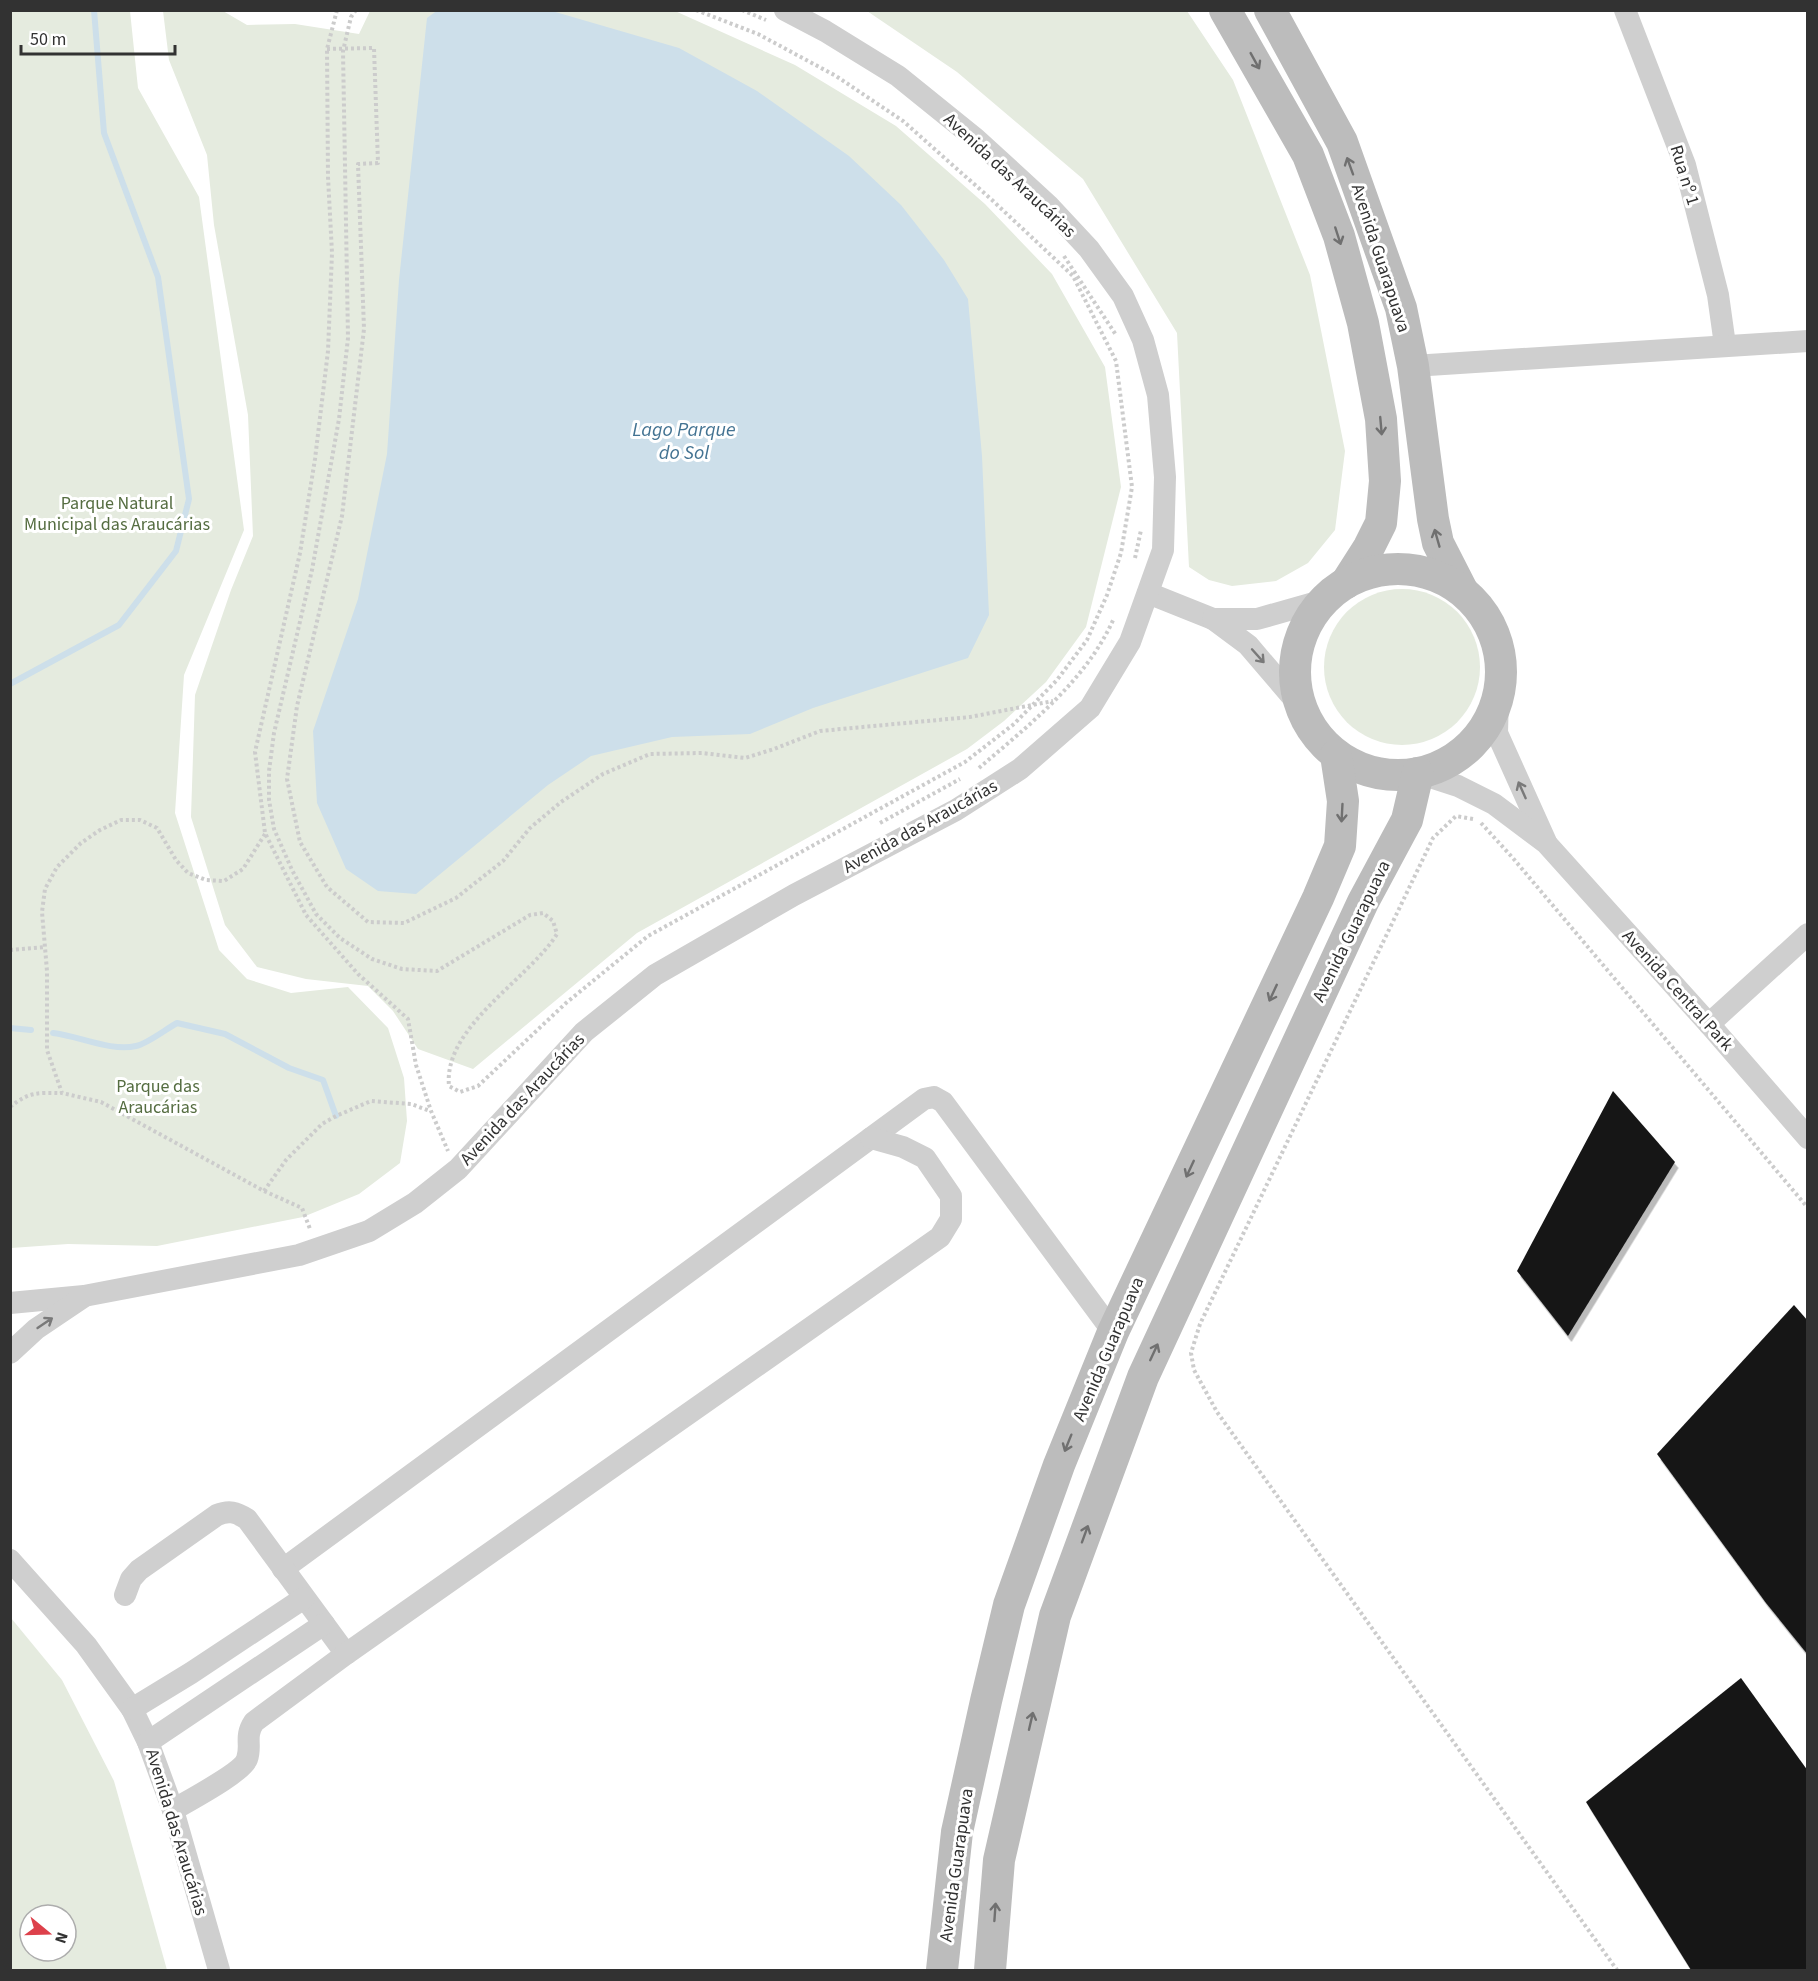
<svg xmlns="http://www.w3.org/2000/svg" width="1818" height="1981" font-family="'Source Sans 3',sans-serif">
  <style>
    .green { fill: #e5ebdf; fill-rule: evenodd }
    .water { fill: #cddfea }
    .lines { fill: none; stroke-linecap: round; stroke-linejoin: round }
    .stream { stroke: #cddfea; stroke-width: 6 }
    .building { fill: #191919; filter: url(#shadow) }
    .path { stroke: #ccc; stroke-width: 4; stroke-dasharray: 3 3; stroke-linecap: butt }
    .street { stroke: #cfcfcf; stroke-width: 22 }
    .secondary { stroke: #bcbcbc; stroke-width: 32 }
    .oneway { stroke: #707070 }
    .oneway2 { stroke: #797979 }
    .labels { text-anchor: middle; stroke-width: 6; stroke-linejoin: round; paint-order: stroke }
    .street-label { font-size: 18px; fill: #323232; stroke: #fff }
    .park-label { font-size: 18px; fill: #556d41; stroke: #fff }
    .water-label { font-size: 20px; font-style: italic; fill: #437392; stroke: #fff }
  </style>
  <defs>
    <filter id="shadow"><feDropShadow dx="3.5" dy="6" stdDeviation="0" flood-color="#0004"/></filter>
  </defs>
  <rect width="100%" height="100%" fill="#fff"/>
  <!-- green -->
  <g class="green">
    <polygon points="10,11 130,11 138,88 199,197 244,530 184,675 175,813 219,950 247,979 291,993 348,987 388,1028 404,1078 407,1121 400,1163 359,1194 303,1217 157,1246 68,1244 11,1248"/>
    <polygon points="163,11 223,11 247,25 295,24 359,34 370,11 675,11 795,65 896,126 985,204 1052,274 1105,367 1121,487 1086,627 1046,682 1004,721 967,749 637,933 473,1069 418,1049 393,1011 368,986 306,979 257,967 225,925 191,817 195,695 231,590 253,536 248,415 214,225 207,155 169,60"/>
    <polygon points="867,11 1187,11 1233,80 1310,275 1345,451 1335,530 1308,563 1276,581 1232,586 1209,580 1189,567 1177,333 1083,179 957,72"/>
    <circle cx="1402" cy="667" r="78"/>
    <path d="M 11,1618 L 62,1680 L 114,1781 L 167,1970 L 11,1970 ZM 30,1915 L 66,1915 L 66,1951 L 30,1951 Z"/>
  </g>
  <!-- water -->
  <polygon class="water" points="438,10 552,11 679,48 757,91 849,156 901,205 944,260 968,299 982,456 989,615 968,658 813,708 750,734 672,737 591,756 548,785 416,894 378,891 346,869 317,803 313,731 358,599 387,454 399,280 427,18"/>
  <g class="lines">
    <!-- stream -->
    <g class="stream">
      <polyline points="10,684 119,625 176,551 189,499 158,277 104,133 94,10"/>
      <polyline points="10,1028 31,1030"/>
      <path d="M 53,1033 C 79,1036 111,1052 136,1046 C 147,1044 166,1029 177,1023 L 225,1034 L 289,1068 L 323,1080 L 336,1116"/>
    </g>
  </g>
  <!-- building -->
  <g class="building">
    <polygon points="1613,1091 1675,1162 1568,1336 1517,1271"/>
    <polygon points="1794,1305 1808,1321 1808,1655 1766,1603 1657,1454"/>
    <polygon points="1741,1678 1808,1771 1808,1970 1691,1970 1586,1802"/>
  </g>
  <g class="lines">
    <!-- path -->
    <g class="path">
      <polyline points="337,10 327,49 328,177 332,253 328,351 315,459 300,553 255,752 265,833 306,915 358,974 408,1019 416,1065 431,1111 448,1151"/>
      <path d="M 356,10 L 351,17 L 343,51 L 348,338 L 339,419 L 312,570 L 274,733 L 269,771 L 269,800 L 274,829 L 292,870 L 316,914 L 340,938 L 372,959 L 402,969 L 437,971 L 530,915 L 543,913 L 553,921 L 557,934 C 528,980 443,1027 449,1086 L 460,1092 L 478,1086 L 566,1003 L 648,936 L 965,762 L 1014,724 L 1057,680 L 1087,640 L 1107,595 L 1121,553 L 1132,487 L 1116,361 L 1073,276 L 992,200 L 903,121 L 836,76 L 758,34 L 696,10"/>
      <polyline points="742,10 766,20"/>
      <polyline points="327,49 374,48 378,163 358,164 364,329 342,516 297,706 287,779 300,842 327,887 368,922 404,923 456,898 503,861 530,828 561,802 603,774 650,754 702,753 745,758 774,749 820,731 970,717 1053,701"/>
      <polyline points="1064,256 1116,335"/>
      <polyline points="1135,558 1141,530"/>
      <path d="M 979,768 C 1029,725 1087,680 1114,618"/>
      <polyline points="1473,819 1456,816 1433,838 1200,1324 1191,1353 1194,1370 1217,1412 1617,1970"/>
      <polyline points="880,823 960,779"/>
      <polyline points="1481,823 1512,857 1808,1208"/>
      <polyline points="265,834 243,869 224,881 206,880 188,873 176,860 157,828 140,820 121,820 100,830 81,843 57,867 45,889 42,912 47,971 47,1050 62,1093 101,1102 264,1191 302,1208 310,1229"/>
      <polyline points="10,950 45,947"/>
      <path d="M 10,1107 C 30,1091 38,1093 62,1093"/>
      <polyline points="264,1191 286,1160 322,1124 336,1116 371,1101 411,1104 430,1111"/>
    </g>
    <!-- street -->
    <g class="street">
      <polyline points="1625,10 1685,165 1718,295 1725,345"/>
      <polyline points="1413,366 1808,341"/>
      <polyline points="1148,593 1213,619 1248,645 1301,707"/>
      <polyline points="1213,619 1257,619 1324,600"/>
      <polyline points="1498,696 1497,733 1546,842"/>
      <polyline points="1418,773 1458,786 1494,804 1546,843 1709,1024 1808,1138"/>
      <polyline points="1709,1024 1808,934"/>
      <polyline points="10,1303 84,1296 299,1255 369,1231 415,1203 458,1169 584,1032 655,975 794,895 956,810 1020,769 1090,708 1130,642 1163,550 1165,477 1158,395 1143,340 1123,296 1089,249 1048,205 976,139 898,76 825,31 785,10"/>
      <polyline points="10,1353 36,1329 82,1298"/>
      <polyline points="10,1560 86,1645 132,1709 148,1742 173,1810 219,1970"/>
      <polyline points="283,1569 924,1099 934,1097 943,1102 1113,1332"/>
      <path d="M 125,1595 L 131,1579 L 139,1570 L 217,1515 C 229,1510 236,1512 247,1519 L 346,1654"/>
      <polyline points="132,1709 191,1673 304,1598"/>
      <polyline points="148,1742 324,1624"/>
      <path d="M 173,1810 C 188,1801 243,1772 247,1759 C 252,1745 244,1737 254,1722 L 346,1654 L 940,1237 L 951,1219 L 951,1196 L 925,1158 L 903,1147 L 871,1138"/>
    </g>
    <!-- secondary -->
    <g class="secondary">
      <polyline points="1225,10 1308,155 1339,236 1363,323 1381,419 1385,481 1381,523 1369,547 1346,583"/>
      <polyline points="1270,10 1342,142 1401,308 1413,366 1433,519 1438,543 1462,590"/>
      <circle cx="1398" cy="672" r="103"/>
      <polyline points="942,1970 957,1832 986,1701 1009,1605 1059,1465 1113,1332 1318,898 1340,846 1343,801 1336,755"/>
      <polyline points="990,1970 999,1860 1055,1616 1143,1377 1363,902 1407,820 1418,773"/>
    </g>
  </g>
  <!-- one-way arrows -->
  <defs><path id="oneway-shaft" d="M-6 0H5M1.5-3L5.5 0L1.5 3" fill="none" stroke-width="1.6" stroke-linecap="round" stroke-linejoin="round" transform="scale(1.5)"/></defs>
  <g class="oneway">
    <use href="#oneway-shaft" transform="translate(1255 61) rotate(61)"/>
    <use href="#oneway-shaft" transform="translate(1350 166) rotate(-110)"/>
    <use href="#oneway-shaft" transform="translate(1338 236) rotate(72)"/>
    <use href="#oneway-shaft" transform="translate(1381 426) rotate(85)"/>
    <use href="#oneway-shaft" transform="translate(1437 538) rotate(-106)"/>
    <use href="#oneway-shaft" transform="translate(1342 813) rotate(93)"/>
    <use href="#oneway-shaft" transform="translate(1273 993) rotate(115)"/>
    <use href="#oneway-shaft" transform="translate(1190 1169) rotate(115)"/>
    <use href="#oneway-shaft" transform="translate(1154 1352) rotate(-65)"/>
    <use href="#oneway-shaft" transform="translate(1068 1443) rotate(112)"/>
    <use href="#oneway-shaft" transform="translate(1085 1534) rotate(-70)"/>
    <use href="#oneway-shaft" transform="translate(1031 1721) rotate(-77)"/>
    <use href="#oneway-shaft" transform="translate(995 1912) rotate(-86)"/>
  </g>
  <g class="oneway2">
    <use href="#oneway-shaft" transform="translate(1258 656) rotate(48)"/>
    <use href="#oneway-shaft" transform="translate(1522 790) rotate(-114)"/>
    <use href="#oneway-shaft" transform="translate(45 1323) rotate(-34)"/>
  </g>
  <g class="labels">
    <!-- street labels -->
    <g class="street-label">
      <text transform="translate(1010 175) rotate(43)" y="6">Avenida das Araucárias</text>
      <text transform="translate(1685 175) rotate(73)" y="6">Rua nº 1</text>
      <text transform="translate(1381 258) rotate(72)" y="6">Avenida Guarapuava</text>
      <text transform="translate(920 826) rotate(-29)" y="6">Avenida das Araucárias</text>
      <text transform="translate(1351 931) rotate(-64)" y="6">Avenida Guarapuava</text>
      <text transform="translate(1678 990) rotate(48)" y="6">Avenida Central Park</text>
      <text transform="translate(522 1099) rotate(-47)" y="6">Avenida das Araucárias</text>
      <text transform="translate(1108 1349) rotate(-67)" y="6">Avenida Guarapuava</text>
      <text transform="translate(177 1832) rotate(73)" y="6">Avenida das Araucárias</text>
      <text transform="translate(956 1865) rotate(-82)" y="6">Avenida Guarapuava</text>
    </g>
    <!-- park labels -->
    <g class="park-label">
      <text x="117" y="509">Parque Natural<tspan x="117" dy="21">Municipal das Araucárias</tspan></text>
      <text x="158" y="1092">Parque das<tspan x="158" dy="21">Araucárias</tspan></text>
    </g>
    <!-- water labels -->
    <g class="water-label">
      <text x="684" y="436">Lago Parque<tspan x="684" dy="23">do Sol</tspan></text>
    </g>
  </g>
  <!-- border -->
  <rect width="1818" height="1981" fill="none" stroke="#323232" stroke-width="24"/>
  <!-- north arrow -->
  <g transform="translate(48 1933) rotate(109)"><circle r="28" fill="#ffffff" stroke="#adadad" stroke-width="1.5"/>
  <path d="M0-4.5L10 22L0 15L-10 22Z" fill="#dd414b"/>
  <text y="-9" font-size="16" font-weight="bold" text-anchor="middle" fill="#323232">N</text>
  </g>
  <!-- scale -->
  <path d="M21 45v9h154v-9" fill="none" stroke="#323232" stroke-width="3"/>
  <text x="30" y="45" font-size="18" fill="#323232" stroke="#ffffff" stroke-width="4.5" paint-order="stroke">50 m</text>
</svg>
